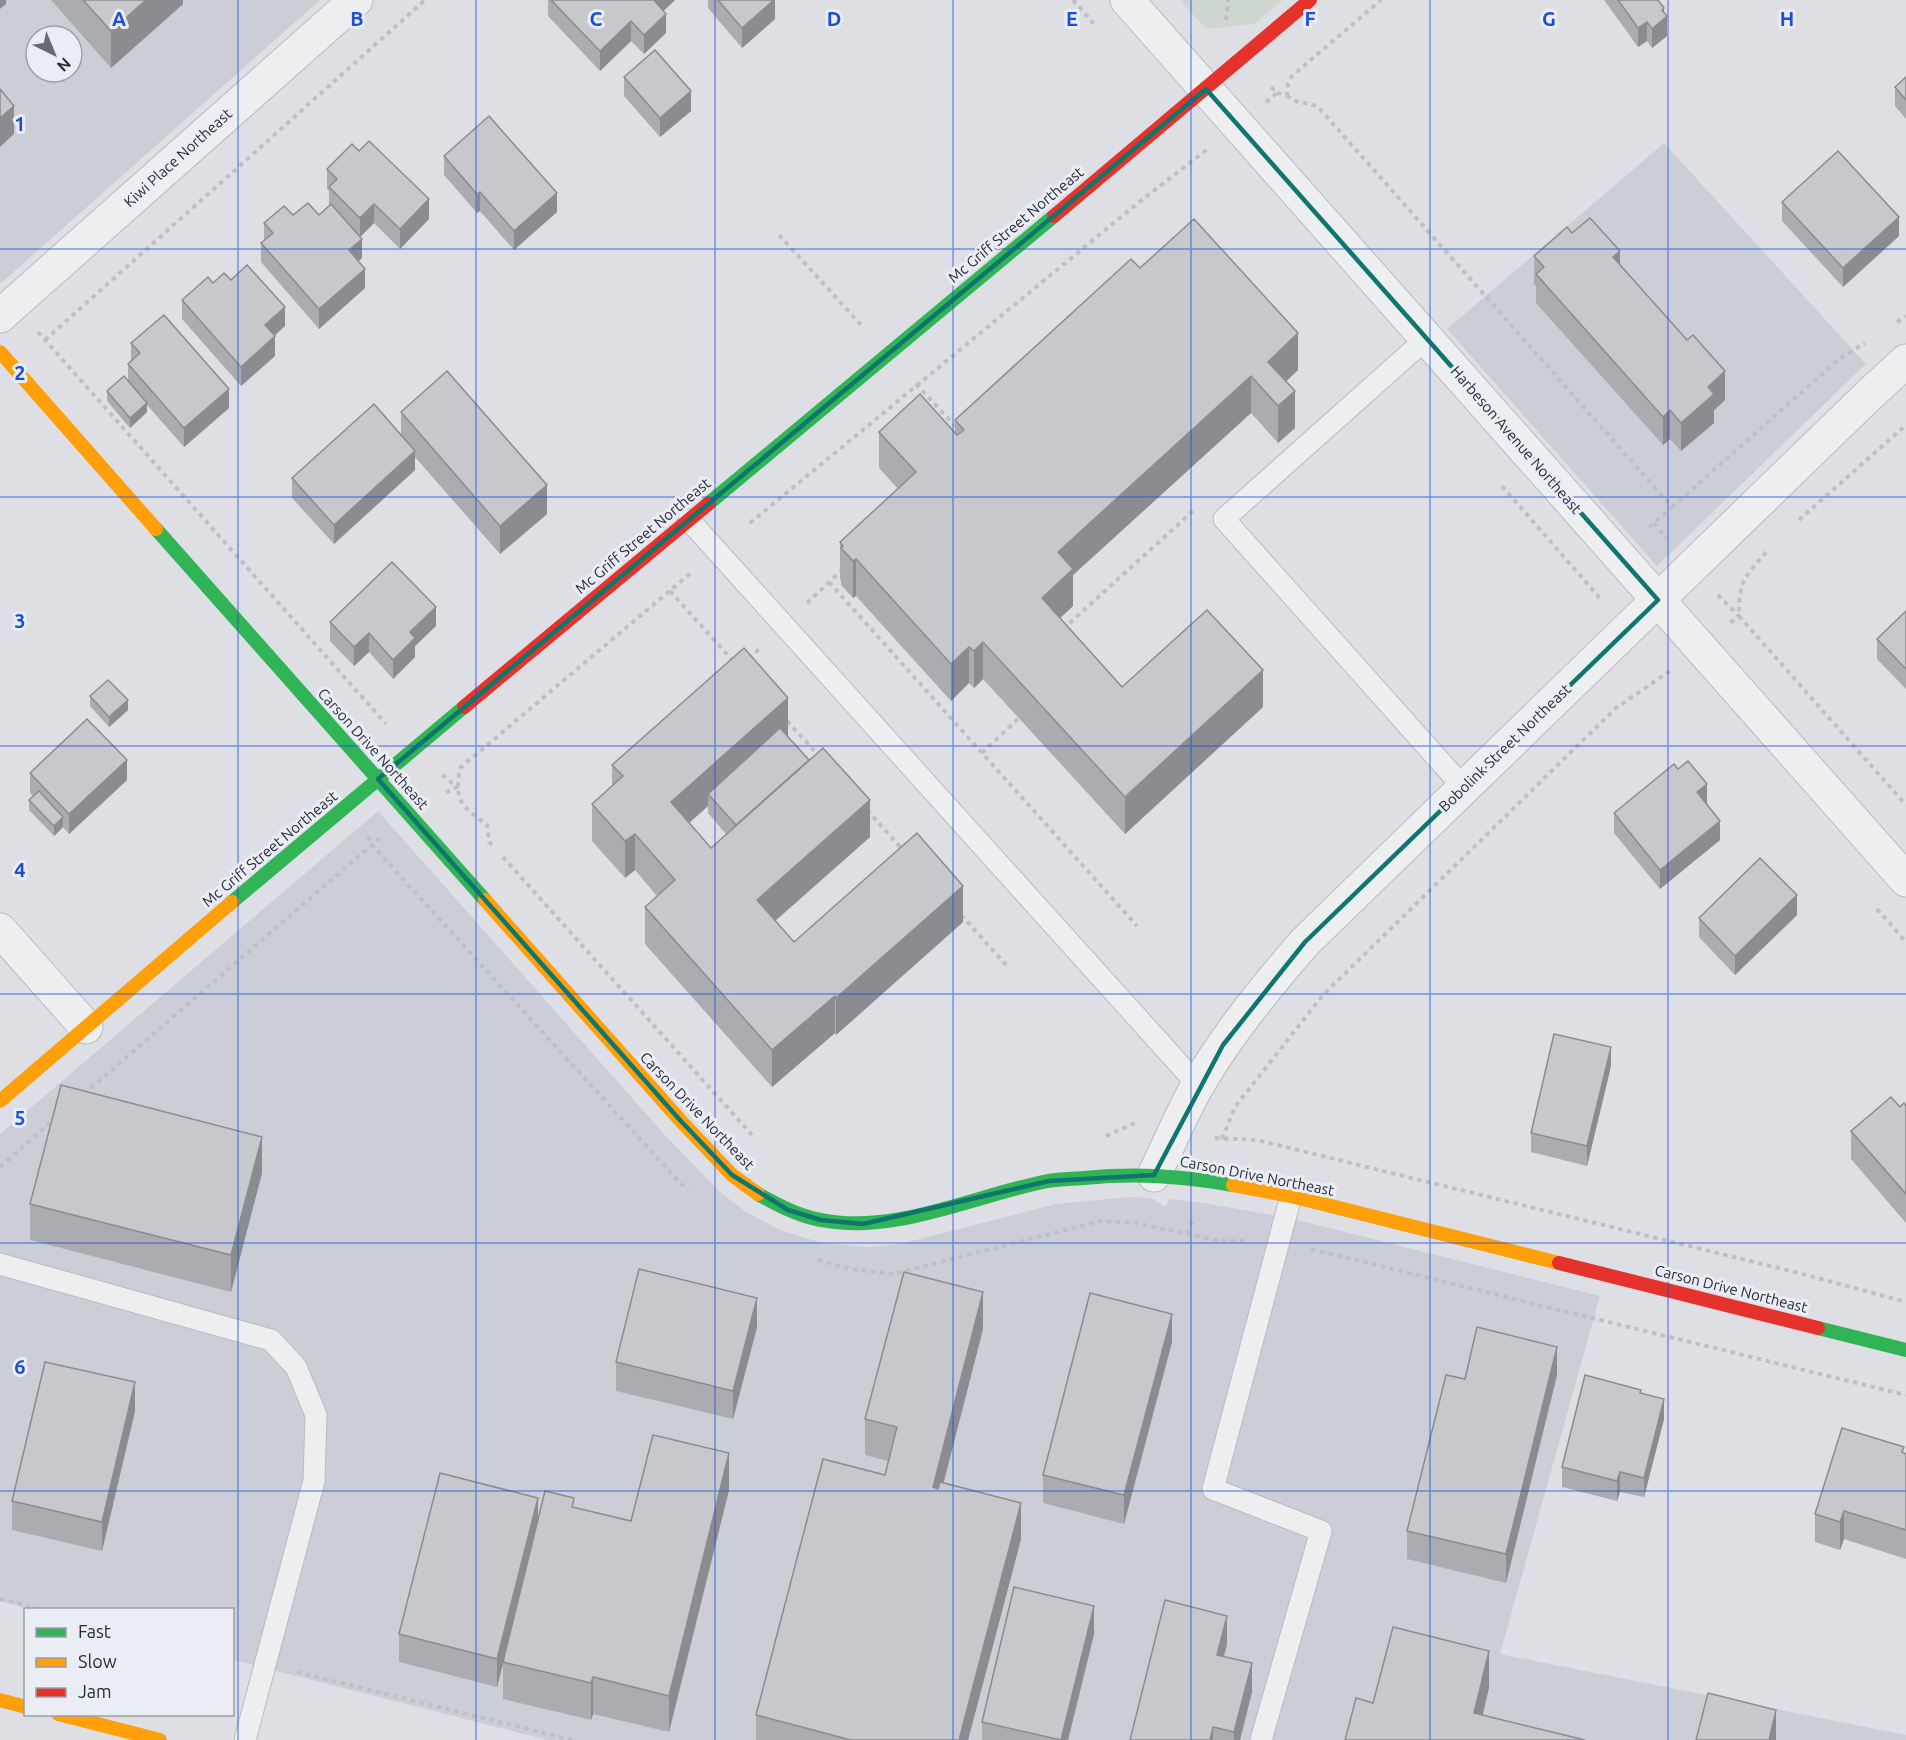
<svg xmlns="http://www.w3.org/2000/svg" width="1906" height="1740" font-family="Ubuntu,sans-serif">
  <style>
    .built { fill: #ccced7; fill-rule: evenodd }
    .green { fill: #cdd7cf }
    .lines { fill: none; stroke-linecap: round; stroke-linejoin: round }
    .lane-casing { stroke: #babbc0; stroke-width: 23 }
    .street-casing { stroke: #babbc0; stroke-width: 35 }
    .path { stroke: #bfc0c5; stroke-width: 4; stroke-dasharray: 4.5 4.5; stroke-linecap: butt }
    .lane { stroke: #edeef0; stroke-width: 21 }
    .street { stroke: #edeef0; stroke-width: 33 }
    .fast { stroke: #30b455; stroke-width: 14 }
    .slow { stroke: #ff9f0a; stroke-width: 14 }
    .jam { stroke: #e5322d; stroke-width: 14 }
    .wall { fill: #aaacaf; fill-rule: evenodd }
    .shaded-wall { fill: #8b8c8f }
    .building { fill: #c6c8cc; stroke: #8b8c8f; stroke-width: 1.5 }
    .marked { fill: none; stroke: #0f766e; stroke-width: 4.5; stroke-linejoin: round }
    .grid { fill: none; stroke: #1d4ed8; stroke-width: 1.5; stroke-opacity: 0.55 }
    .labels { text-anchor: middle; stroke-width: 6; stroke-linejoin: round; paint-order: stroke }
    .street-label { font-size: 15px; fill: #262b3c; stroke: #ebedf4 }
    .grid-label { font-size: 20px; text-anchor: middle; font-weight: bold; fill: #1d4ed8; stroke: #ebedf4; stroke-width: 6; stroke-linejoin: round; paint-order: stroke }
  </style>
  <rect width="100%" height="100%" fill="#dedfe4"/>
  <!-- built -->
  <g class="built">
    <path d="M 0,0 L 320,0 L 0,284 ZM 36,36 L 72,36 L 72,72 L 36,72 Z"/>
    <polygon points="1664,143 1866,364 1657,566 1447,329"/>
    <polygon points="378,811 664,1134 720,1192 746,1212 780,1230 822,1243 868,1247 900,1244 1056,1204 1130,1197 1151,1198 1165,1207 1170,1199 1204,1203 1289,1218 1600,1296 1500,1654 1906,1735 1906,1740 547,1740 233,1660 232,1610 35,1610 0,1601 0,1134"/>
  </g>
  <!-- green -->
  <polygon class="green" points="1180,0 1283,0 1254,24 1206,29"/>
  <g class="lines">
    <defs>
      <g id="lane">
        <polyline points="1427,338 1224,519 1464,788"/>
        <polyline points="689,520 1198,1085"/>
        <polyline points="0,1264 271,1340 296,1367 316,1415 314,1481 245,1740"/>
        <polyline points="1261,1740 1321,1531 1213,1489 1291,1196"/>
      </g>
      <g id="street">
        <polyline points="1127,0 1906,880"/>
        <polyline points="0,316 356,0"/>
        <polyline points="0,930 86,1027"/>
        <path d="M 1154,1175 C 1169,1145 1182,1112 1199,1083 C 1229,1032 1266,987 1305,942 L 1869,395 L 1906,361"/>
      </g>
    </defs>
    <!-- lane casing -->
    <use href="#lane" class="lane-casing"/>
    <!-- street casing -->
    <use href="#street" class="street-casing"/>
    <!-- path -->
    <g class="path">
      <polyline points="1073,0 1094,24"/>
      <polyline points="1226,20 1228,0"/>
      <polyline points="1277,93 1287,95 1288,84 1292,76 1381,0"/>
      <path d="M 1287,95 C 1295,105 1309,101 1319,108 L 1672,507 L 1646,530"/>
      <polyline points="1266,102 1277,93 1269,85"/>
      <polyline points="779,235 862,326"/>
      <polyline points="1897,322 1906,316"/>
      <polyline points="38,332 386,724"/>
      <polyline points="45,340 425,0"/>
      <polyline points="916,384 958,429"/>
      <polyline points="1502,486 1598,596 1599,601"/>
      <polyline points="1672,507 1838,360 1865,343"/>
      <polyline points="1799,520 1906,425"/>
      <polyline points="750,523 1138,203 1209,148"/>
      <polyline points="1654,523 1667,539"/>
      <path d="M 1766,552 C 1744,579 1739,580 1739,616 L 1906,805"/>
      <polyline points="829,582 1137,926"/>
      <polyline points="670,591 734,662"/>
      <polyline points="1718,595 1739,616 1730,623"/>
      <polyline points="807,603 843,569"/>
      <polyline points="1063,629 1193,511"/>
      <polyline points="749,659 760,648"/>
      <polyline points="787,721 820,757"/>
      <polyline points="982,753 1019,718"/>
      <polyline points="442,775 457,787 443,794"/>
      <polyline points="867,810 902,849"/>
      <polyline points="368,836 372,845 681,1184 689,1189"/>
      <path d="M 492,845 L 489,842 L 487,825 C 461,805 454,802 460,768 L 692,572"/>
      <polyline points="503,857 752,1135"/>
      <polyline points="1877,909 1906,942"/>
      <polyline points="961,915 1009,968"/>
      <polyline points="84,1094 380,838"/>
      <polyline points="1106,1136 1135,1123"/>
      <polyline points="1215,1138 1257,1140 1795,1272 1906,1302"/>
      <polyline points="1222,1139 1235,1107 1323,995 1616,708 1670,671"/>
      <polyline points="0,1167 53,1120"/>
      <polyline points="1187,1234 1194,1217"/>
      <polyline points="1311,1249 1906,1395"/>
      <polyline points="818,1260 851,1269 893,1274 1100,1221 1136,1223 1219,1241 1245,1241"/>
      <polyline points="0,1599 44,1610"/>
      <polyline points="297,1672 572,1740"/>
    </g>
    <!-- lane -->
    <use href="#lane" class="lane"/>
    <!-- street -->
    <use href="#street" class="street"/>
    <!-- fast -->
    <g class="fast">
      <polyline points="708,504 1054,216"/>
      <polyline points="156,529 485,900"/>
      <polyline points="232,902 464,707"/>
      <path d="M 758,1194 C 778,1205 798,1216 821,1220 C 896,1235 975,1195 1048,1181 C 1060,1179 1072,1179 1084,1178 C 1137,1173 1181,1176 1233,1185"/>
      <polyline points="1818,1328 1906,1350"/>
    </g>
    <!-- slow -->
    <g class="slow">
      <polyline points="0,352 156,529"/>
      <polyline points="485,900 679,1119 732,1175 758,1194"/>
      <polyline points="0,1101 232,902"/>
      <polyline points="1233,1185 1291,1196 1559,1263"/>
      <polyline points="0,1700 26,1707"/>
      <polyline points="58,1714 160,1740"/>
    </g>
    <!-- jam -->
    <g class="jam">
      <polyline points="1054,216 1310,0"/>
      <polyline points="464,707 708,504"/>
      <polyline points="1559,1263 1818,1328"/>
    </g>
  </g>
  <!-- wall -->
  <g class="wall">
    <polygon points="51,0 183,0 183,4 111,68"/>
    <polygon points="548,0 675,0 663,11 666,33 644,54 631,41 600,71 548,16"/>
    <polygon points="708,0 775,0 775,19 742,48 708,8"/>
    <polygon points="1604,0 1658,0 1664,13 1667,36 1652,48 1647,41 1638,47"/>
    <polygon points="624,77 691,111 660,137 624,96"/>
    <polygon points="1906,77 1906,119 1895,106 1895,87"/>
    <polygon points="359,151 429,219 400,249 374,223 360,237 362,258 358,261 365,288 319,329 261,262 261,243 264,241 264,223 293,215 319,215 329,206 329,191 327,189 327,169"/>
    <polygon points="444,156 557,212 514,250 480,211 477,213 444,175"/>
    <polygon points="1782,202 1899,236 1843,287 1782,221"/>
    <polygon points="1572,233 1620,264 1725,400 1714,410 1714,423 1681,451 1670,439 1663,445 1536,303 1536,286 1534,284 1534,256"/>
    <polygon points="1140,268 1298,370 1286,381 1295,428 1278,443 1251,413 1073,575 1073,606 1060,618 1122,687 1263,707 1125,834 983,679 974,688 969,683 951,701 856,596 853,598 841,585 841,580 840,579 840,542 898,489 879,468 879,432 955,433 955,420"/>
    <polygon points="231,280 285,326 274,336 275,356 241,386 182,319 182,300 213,283"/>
    <polygon points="131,343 229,408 184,447 147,405 147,412 130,428 107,401 107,391 128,380 128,364 131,360"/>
    <polygon points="401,412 547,514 500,554 415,457 415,470 334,544 292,498 292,478 401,435"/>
    <polygon points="1906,611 1906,689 1877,659 1877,639"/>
    <polygon points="330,622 436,626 415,646 415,657 393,679 369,652 354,666 330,641"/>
    <polygon points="90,696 128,710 109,727 90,706"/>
    <path d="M 788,735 L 787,736 L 870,837 L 775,921 L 794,942 L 963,922 L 836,1035 L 835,1033 L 772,1087 L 645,944 L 645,907 L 657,896 L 635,870 L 625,878 L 592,841 L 592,804 L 612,786 L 612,765 ZM 708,806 L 708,813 L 726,834 L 711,848 L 689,823 Z"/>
    <polygon points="30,773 127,780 69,834 63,827 54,836 29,810 29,800 33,796 30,793"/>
    <polygon points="1707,803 1720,840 1660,889 1614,833 1614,813"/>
    <polygon points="1797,915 1735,975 1699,937 1699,918"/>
    <polygon points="1611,1066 1587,1166 1531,1152 1531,1133"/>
    <polygon points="1906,1106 1906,1223 1851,1159 1851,1131 1900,1107"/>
    <polygon points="262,1173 231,1292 30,1240 30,1204"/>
    <polygon points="757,1327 733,1419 616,1391 616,1362"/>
    <polygon points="983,1329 943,1483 1021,1539 968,1740 756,1740 756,1715 885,1475 888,1461 865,1455 865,1419"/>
    <polygon points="1172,1342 1124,1524 1043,1503 1043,1475"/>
    <polygon points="1557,1375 1506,1583 1407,1559 1407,1531"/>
    <polygon points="1641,1393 1664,1419 1644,1497 1620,1492 1617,1501 1562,1487 1562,1467"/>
    <polygon points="135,1411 102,1551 12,1530 12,1501"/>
    <polygon points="1904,1453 1906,1454 1906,1559 1844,1539 1840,1550 1815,1542 1815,1514"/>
    <polygon points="729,1490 669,1732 593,1714 591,1720 503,1699 503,1664 497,1687 399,1662 399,1634 538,1523 574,1507 631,1521"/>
    <polygon points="1094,1634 1068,1740 982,1740 982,1722"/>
    <polygon points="1227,1644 1224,1656 1252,1692 1240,1740 1130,1740"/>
  </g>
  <!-- shaded-wall -->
  <g class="shaded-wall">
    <polygon points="0,0 6,0 6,4 0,9"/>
    <polygon points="146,0 183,0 183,4 111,68 111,31"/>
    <polygon points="654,0 675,0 654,20"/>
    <polygon points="775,0 775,19 742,48 742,28"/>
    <polygon points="1664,8 1664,18 1667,16 1667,36 1652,48 1652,29 1662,10"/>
    <polygon points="666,14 666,33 644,54 644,35"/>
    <polygon points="631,21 631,41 600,71 600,51"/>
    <polygon points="1647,22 1647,41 1638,47 1638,28"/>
    <polygon points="691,91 691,111 660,137 660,118"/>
    <polygon points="14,106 14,134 0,147 0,118"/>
    <polygon points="480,192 480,211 477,213 477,194"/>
    <polygon points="557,193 557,212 514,250 514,231"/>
    <polygon points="429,199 429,219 400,249 400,229"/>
    <polygon points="374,204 374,223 360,237 360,218"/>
    <polygon points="1899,217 1899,236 1843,287 1843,268"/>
    <polygon points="362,239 362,258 349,270 349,250"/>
    <polygon points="1620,251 1620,279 1613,257"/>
    <polygon points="365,269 365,288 319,329 319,309"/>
    <polygon points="285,307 285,326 265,344 265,325"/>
    <polygon points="1298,333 1298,370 1270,397 1268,362"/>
    <polygon points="275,336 275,356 241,386 241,367"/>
    <polygon points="1725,371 1725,400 1714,410 1714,423 1681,451 1681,423 1708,387"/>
    <polygon points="1251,376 1251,413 1073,575 1073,606 1042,635 1042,598 1058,552"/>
    <polygon points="229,389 229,408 184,447 184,428"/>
    <polygon points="1295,391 1295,428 1278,443 1278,406"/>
    <polygon points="147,403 147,412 130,428 130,418"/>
    <polygon points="1670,410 1670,439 1663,445 1663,417"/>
    <polygon points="415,451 415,470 334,544 334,525"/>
    <polygon points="547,485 547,514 500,554 500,526"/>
    <polygon points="856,559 856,596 853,598 853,561"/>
    <polygon points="436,607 436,626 415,646 415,657 393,679 393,660 410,632"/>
    <polygon points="369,633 369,652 354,666 354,647"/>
    <polygon points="983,642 983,679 974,688 974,651"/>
    <polygon points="969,647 969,683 951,701 951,664"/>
    <polygon points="1263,670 1263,707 1125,834 1125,797"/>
    <polygon points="788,698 788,735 714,801 708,794 708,806 671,839 671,802"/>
    <polygon points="128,700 128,710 109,727 109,717"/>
    <polygon points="127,760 127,780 69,834 69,814"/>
    <polygon points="1707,784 1707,803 1697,811 1697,792"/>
    <polygon points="870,800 870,837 757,937 757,900"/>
    <polygon points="63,817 63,827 54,836 54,826"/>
    <polygon points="1720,821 1720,840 1660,889 1660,870"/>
    <polygon points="635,834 635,870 625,878 625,841"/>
    <polygon points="963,886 963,922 836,1035 836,998"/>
    <polygon points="1797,895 1797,915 1735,975 1735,956"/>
    <polygon points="835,996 835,1033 772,1087 772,1050"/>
    <polygon points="1611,1047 1611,1066 1587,1166 1587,1146"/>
    <polygon points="262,1137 262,1173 231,1292 231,1255"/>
    <polygon points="983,1292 983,1329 933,1524 933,1487"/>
    <polygon points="757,1298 757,1327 733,1419 733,1391"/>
    <polygon points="1172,1314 1172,1342 1124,1524 1124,1495"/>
    <polygon points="1557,1347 1557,1375 1506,1583 1506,1554"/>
    <polygon points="135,1382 135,1411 102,1551 102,1522"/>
    <polygon points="1664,1399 1664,1419 1644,1497 1644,1478"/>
    <polygon points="729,1453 729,1490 669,1732 669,1696"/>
    <polygon points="1620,1472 1620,1492 1617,1501 1617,1481"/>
    <polygon points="538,1498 538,1526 497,1687 497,1659"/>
    <polygon points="1021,1503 1021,1539 968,1740 959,1740"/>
    <polygon points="1844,1511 1844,1539 1840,1550 1840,1522"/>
    <polygon points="1094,1606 1094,1634 1068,1740 1061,1740"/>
    <polygon points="1227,1616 1227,1644 1217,1683 1217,1655"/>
    <polygon points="1489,1651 1489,1688 1477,1740 1474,1713"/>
    <polygon points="1252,1663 1252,1692 1240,1740 1234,1740 1234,1732"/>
    <polygon points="593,1677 593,1714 591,1720 591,1683"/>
    <polygon points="1776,1710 1776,1740 1769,1740"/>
    <polygon points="1213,1727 1213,1740 1210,1740"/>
  </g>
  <!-- building -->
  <g class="building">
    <polygon points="83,0 146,0 111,31"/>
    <polygon points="551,0 654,0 666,14 644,35 631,21 600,51"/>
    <polygon points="718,0 774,0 742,28"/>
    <polygon points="1618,0 1658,0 1664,8 1662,10 1667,16 1652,29 1647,22 1638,28"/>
    <polygon points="655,50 691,91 660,118 624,77"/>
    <polygon points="1906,77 1906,100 1895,87"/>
    <polygon points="0,89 14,106 0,118"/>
    <polygon points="489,116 557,193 514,231 480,192 477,194 444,156"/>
    <polygon points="369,141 429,199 400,229 374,204 360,218 329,187 337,179 327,169 352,144 359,151"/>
    <polygon points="1838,151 1899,217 1843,268 1782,202"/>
    <polygon points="308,203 319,215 331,204 362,239 349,250 365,269 319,309 261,243 273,233 264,223 284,206 293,215"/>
    <polygon points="1590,218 1620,251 1613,257 1687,340 1693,335 1725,371 1708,387 1714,394 1681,423 1670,410 1663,417 1536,274 1544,267 1534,256 1567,227 1572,233"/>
    <polygon points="1194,219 1298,333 1268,362 1295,391 1278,406 1251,376 1058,552 1073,569 1042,598 1122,687 1207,610 1263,670 1125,797 983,642 974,651 969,647 951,664 856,559 853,561 841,548 843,546 840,542 916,472 879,432 920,394 957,435 964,430 955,420 1131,259 1140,268"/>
    <polygon points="247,265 285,307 265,325 275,336 241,367 182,300 208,277 213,283 224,273 231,280"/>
    <polygon points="164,315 229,389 184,428 128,364 140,353 131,343"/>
    <polygon points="447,371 547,485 500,526 401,412"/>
    <polygon points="124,376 147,403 130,418 107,391"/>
    <polygon points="374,404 415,451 334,525 292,478"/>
    <polygon points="392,562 436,607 410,632 415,638 393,660 369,633 354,647 330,622"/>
    <polygon points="1906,611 1906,669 1877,639"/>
    <polygon points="744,648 788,698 671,802 711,848 823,748 870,800 757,900 794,942 917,833 963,886 836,998 835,996 772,1050 645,907 675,880 635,834 625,841 592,804 623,776 612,765"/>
    <polygon points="108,680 128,700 109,717 90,696"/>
    <polygon points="87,719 127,760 69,814 30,773"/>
    <polygon points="780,728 809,760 736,825 708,794"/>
    <polygon points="1688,761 1707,784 1697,792 1720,821 1660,870 1614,813 1674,764 1678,769"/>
    <polygon points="39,791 63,817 54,826 29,800"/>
    <polygon points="1760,858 1797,895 1735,956 1699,918"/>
    <polygon points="1554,1034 1611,1047 1587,1146 1531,1133"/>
    <polygon points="61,1085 262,1137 231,1255 30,1204"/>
    <polygon points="1891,1097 1900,1107 1904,1103 1906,1106 1906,1194 1851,1131"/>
    <polygon points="639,1269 757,1298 733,1391 616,1362"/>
    <polygon points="904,1272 983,1292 933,1487 938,1489 940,1482 1021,1503 959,1740 851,1740 756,1715 823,1459 885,1475 897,1427 865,1419"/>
    <polygon points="1090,1293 1172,1314 1124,1495 1043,1475"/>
    <polygon points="1477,1327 1557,1347 1506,1554 1407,1531 1446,1375 1465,1379"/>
    <polygon points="45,1362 135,1382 102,1522 12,1501"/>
    <polygon points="1585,1375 1641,1390 1640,1393 1664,1399 1644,1478 1620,1472 1617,1481 1562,1467"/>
    <polygon points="1842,1428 1904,1447 1902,1452 1906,1454 1906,1530 1844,1511 1840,1522 1815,1514"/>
    <polygon points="653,1435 729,1453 669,1696 593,1677 591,1683 503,1662 545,1491 574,1498 572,1507 631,1521"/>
    <polygon points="440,1473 538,1498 497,1659 399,1634"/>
    <polygon points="1014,1587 1094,1606 1061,1740 982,1722"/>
    <polygon points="1165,1600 1227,1616 1217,1655 1252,1663 1234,1732 1213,1727 1210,1740 1130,1740"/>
    <polygon points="1393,1627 1489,1651 1474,1713 1585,1740 1345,1740 1356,1698 1373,1703"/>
    <polygon points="1708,1693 1776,1710 1769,1740 1696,1740"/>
  </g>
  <!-- marked area -->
  <path class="marked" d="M 1206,89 L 1658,600 L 1305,942 L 1223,1045 L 1154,1175 L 1049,1181 L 863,1224 L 821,1220 L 788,1210 L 732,1175 L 679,1119 L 378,779 Z"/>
  <!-- grid -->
  <path class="grid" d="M 238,0 L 238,1740M 476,0 L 476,1740M 715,0 L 715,1740M 953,0 L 953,1740M 1191,0 L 1191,1740M 1430,0 L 1430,1740M 1668,0 L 1668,1740M 0,249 L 1906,249M 0,497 L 1906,497M 0,746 L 1906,746M 0,994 L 1906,994M 0,1243 L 1906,1243M 0,1491 L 1906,1491"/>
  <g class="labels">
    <!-- street labels -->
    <g class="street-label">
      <text transform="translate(178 158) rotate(-42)" y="5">Kiwi Place Northeast</text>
      <text transform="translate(1016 225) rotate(-40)" y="5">Mc Griff Street Northeast</text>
      <text transform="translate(1516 440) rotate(49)" y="5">Harbeson Avenue Northeast</text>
      <text transform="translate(643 536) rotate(-40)" y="5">Mc Griff Street Northeast</text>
      <text transform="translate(1505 748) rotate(-44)" y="5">Bobolink Street Northeast</text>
      <text transform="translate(373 749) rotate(48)" y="5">Carson Drive Northeast</text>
      <text transform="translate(270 849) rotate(-40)" y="5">Mc Griff Street Northeast</text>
      <text transform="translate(697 1111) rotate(46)" y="5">Carson Drive Northeast</text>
      <text transform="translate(1257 1176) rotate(11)" y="5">Carson Drive Northeast</text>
      <text transform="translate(1731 1289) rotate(14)" y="5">Carson Drive Northeast</text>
    </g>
  </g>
  <g class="grid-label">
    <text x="119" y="26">A</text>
    <text x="357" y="26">B</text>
    <text x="596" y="26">C</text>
    <text x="834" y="26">D</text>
    <text x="1072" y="26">E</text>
    <text x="1310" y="26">F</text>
    <text x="1549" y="26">G</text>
    <text x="1787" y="26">H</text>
    <text x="20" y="131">1</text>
    <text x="20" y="380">2</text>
    <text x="20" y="628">3</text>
    <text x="20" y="877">4</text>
    <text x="20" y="1125">5</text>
    <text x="20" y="1374">6</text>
  </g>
  <!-- legend -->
  <rect x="24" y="1608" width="210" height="108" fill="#ebedf4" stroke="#9c9faa" stroke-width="1.5"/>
  <rect x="36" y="1628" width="30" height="9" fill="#30b455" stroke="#9c9faa" stroke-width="1.5"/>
  <text x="78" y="1638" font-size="18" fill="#262b3c">Fast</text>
  <rect x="36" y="1658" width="30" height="9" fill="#ff9f0a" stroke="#9c9faa" stroke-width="1.5"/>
  <text x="78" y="1668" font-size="18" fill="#262b3c">Slow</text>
  <rect x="36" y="1688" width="30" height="9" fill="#e5322d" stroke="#9c9faa" stroke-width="1.5"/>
  <text x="78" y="1698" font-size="18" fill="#262b3c">Jam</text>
  <!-- north arrow -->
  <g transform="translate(54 54) rotate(137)"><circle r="28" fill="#ebedf4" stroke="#9c9faa" stroke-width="1.5"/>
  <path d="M0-4.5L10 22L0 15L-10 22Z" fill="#666a77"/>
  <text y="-9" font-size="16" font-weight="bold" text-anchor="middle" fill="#262b3c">N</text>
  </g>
</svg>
